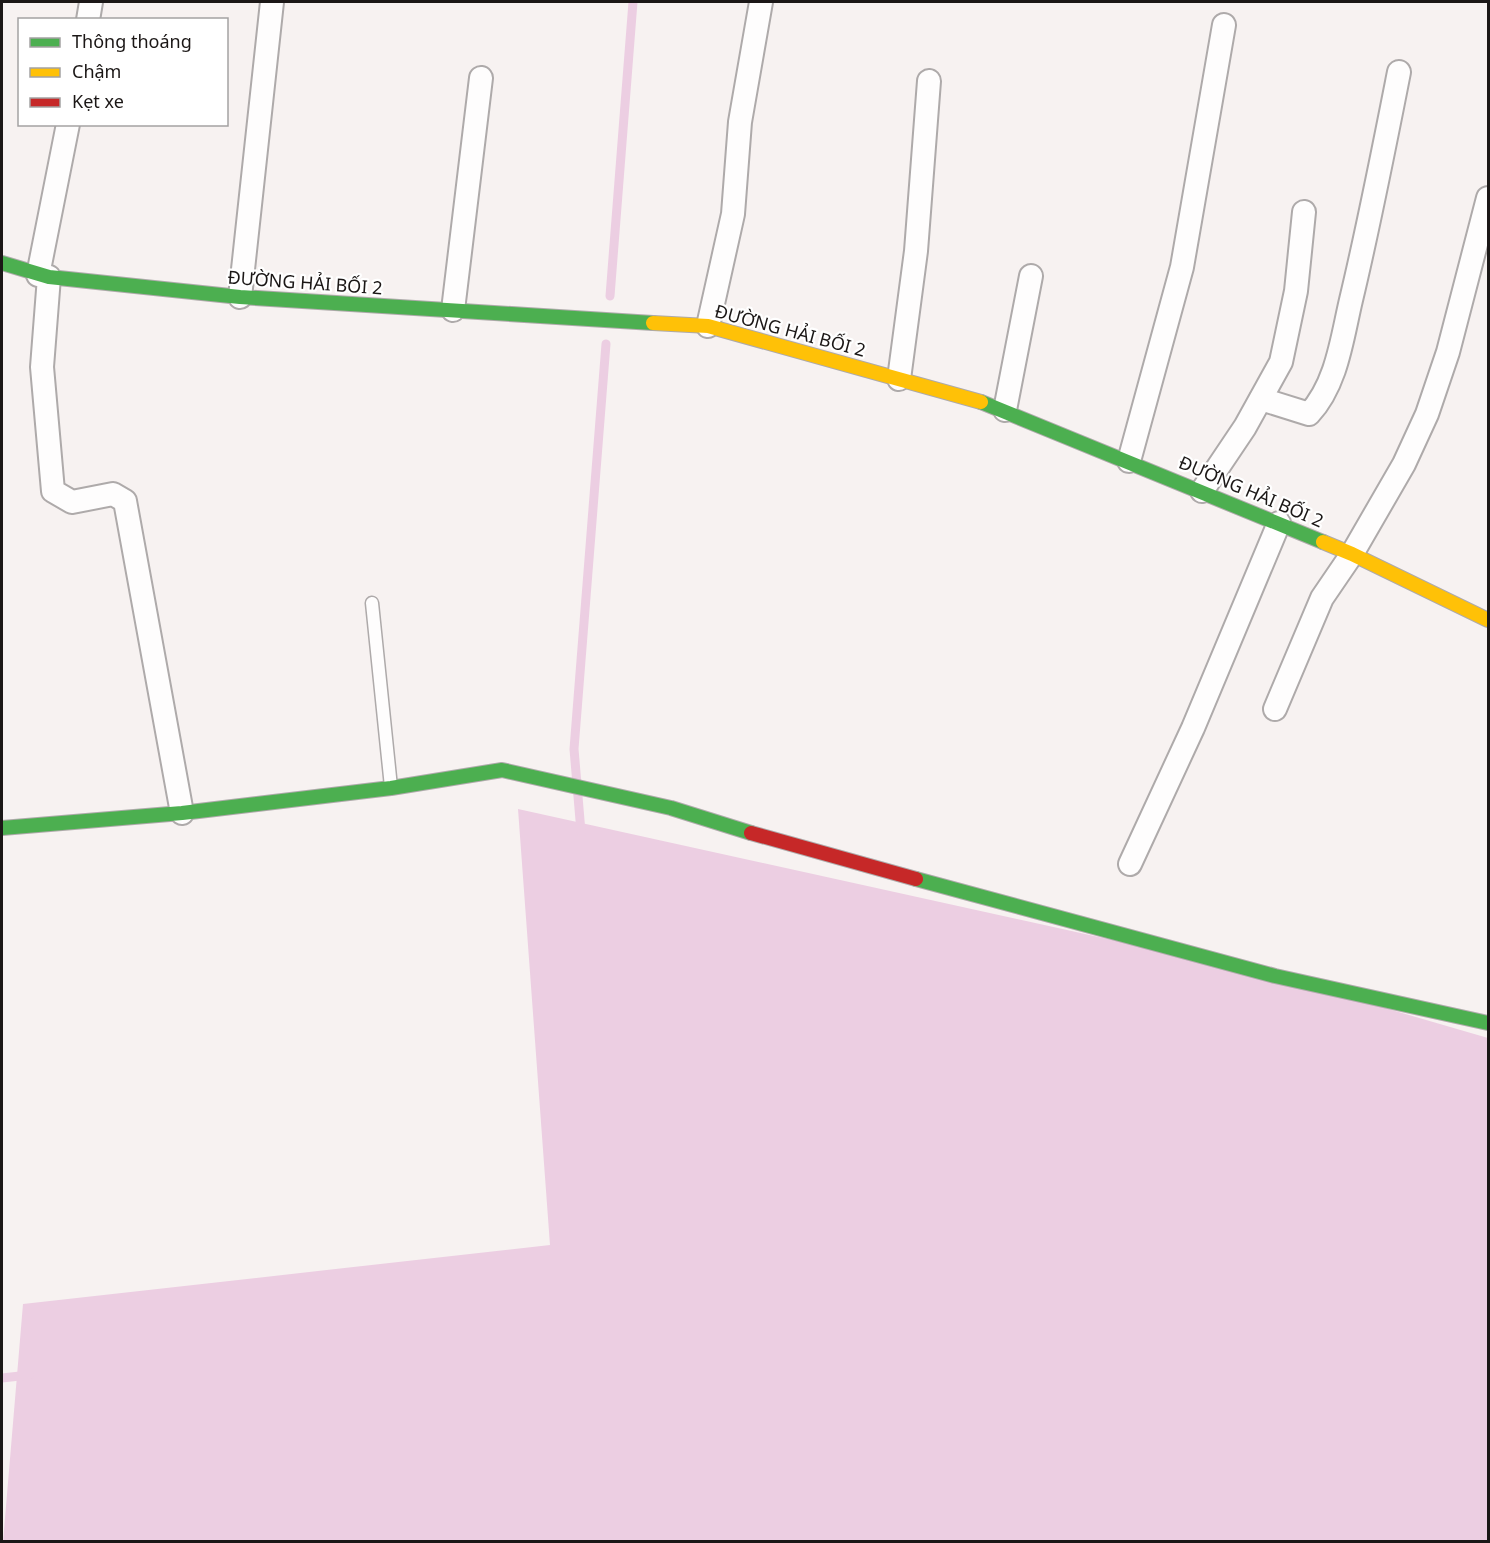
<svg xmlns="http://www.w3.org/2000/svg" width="1490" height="1543" font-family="'Noto Sans',sans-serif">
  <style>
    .water { fill: #eccee2 }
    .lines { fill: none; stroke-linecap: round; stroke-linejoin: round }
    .stream { stroke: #eccee2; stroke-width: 9 }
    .lane-casing { stroke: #aeaaaa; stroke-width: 15 }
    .street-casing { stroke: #aeaaaa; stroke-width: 26 }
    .fast-casing { stroke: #aeaaaa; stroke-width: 16 }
    .slow-casing { stroke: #aeaaaa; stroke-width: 16 }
    .jam-casing { stroke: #aeaaaa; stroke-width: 16 }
    .lane { stroke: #fefdfd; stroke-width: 12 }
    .street { stroke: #fefdfd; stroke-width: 22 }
    .fast { stroke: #4caf50; stroke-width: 14 }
    .slow { stroke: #ffc107; stroke-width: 14 }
    .jam { stroke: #c62828; stroke-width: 14 }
    .labels { text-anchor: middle; stroke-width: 4.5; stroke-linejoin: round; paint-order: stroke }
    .street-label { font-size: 18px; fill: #1b1716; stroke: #fff }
  </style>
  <rect width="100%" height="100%" fill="#f7f2f1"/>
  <!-- water -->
  <polygon class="water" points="518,809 1275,976 1488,1038 1488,1541 3,1542 23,1304 550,1245"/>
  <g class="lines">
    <!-- stream -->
    <g class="stream">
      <polyline points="610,296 633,2"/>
      <polyline points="581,832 574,749 606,344"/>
      <polyline points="2,1378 29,1375"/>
    </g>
    <defs>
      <polyline id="lane" points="372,603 391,787"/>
      <g id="street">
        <polyline points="88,20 91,2"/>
        <polyline points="38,275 68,124"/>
        <polyline points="49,277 42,367 53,491 72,502 113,494 125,501 182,813"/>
        <polyline points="240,297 272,2"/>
        <polyline points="453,310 481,78"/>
        <polyline points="708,326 733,214 740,122 761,2"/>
        <polyline points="899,379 916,251 929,81"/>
        <path d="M 1261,399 L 1309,414 C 1337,384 1342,338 1351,300 C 1369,225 1384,148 1399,72"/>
        <polyline points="1005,410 1031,276"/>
        <polyline points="1129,461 1182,267 1224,25"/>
        <polyline points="1202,491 1245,427 1281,362 1296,291 1304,212"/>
        <polyline points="1275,709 1322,598 1352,554 1404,464 1427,414 1448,352 1488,198"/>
        <polyline points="1130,864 1193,728 1279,523"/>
      </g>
      <g id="fast">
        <polyline points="2,263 49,277 240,297 653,323"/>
        <polyline points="981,402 1323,542"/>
        <polyline points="2,828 182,813 391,788 502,770 671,808 751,833"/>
        <polyline points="916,879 1275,976 1488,1023"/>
      </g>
      <g id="slow">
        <polyline points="653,323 708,326 981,402"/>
        <polyline points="1323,542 1352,554 1488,620"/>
      </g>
      <polyline id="jam" points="751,833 916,879"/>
    </defs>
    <!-- lane casing -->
    <use href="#lane" class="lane-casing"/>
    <!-- street casing -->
    <use href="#street" class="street-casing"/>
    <!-- fast casing -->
    <use href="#fast" class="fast-casing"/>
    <!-- slow casing -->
    <use href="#slow" class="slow-casing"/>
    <!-- jam casing -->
    <use href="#jam" class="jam-casing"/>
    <!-- lane -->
    <use href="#lane" class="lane"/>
    <!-- street -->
    <use href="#street" class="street"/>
    <!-- fast -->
    <use href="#fast" class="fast"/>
    <!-- slow -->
    <use href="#slow" class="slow"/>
    <!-- jam -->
    <use href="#jam" class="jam"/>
  </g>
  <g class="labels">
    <!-- street labels -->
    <g class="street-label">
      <text transform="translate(305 283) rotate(4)" y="6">ĐƯỜNG HẢI BỐI 2</text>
      <text transform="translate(790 331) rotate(15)" y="6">ĐƯỜNG HẢI BỐI 2</text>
      <text transform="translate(1251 492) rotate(23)" y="6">ĐƯỜNG HẢI BỐI 2</text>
    </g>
  </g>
  <!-- border -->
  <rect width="1490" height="1543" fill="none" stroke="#1b1716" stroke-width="6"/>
  <!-- legend -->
  <rect x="18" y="18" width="210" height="108" fill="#ffffff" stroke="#a4a2a2" stroke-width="1.5"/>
  <rect x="30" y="38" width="30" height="9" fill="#4caf50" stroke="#a4a2a2" stroke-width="1.5"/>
  <text x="72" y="48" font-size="18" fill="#1b1716">Thông thoáng</text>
  <rect x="30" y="68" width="30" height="9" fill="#ffc107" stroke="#a4a2a2" stroke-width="1.5"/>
  <text x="72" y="78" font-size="18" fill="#1b1716">Chậm</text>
  <rect x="30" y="98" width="30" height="9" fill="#c62828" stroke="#a4a2a2" stroke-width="1.5"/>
  <text x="72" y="108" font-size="18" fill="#1b1716">Kẹt xe</text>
</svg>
